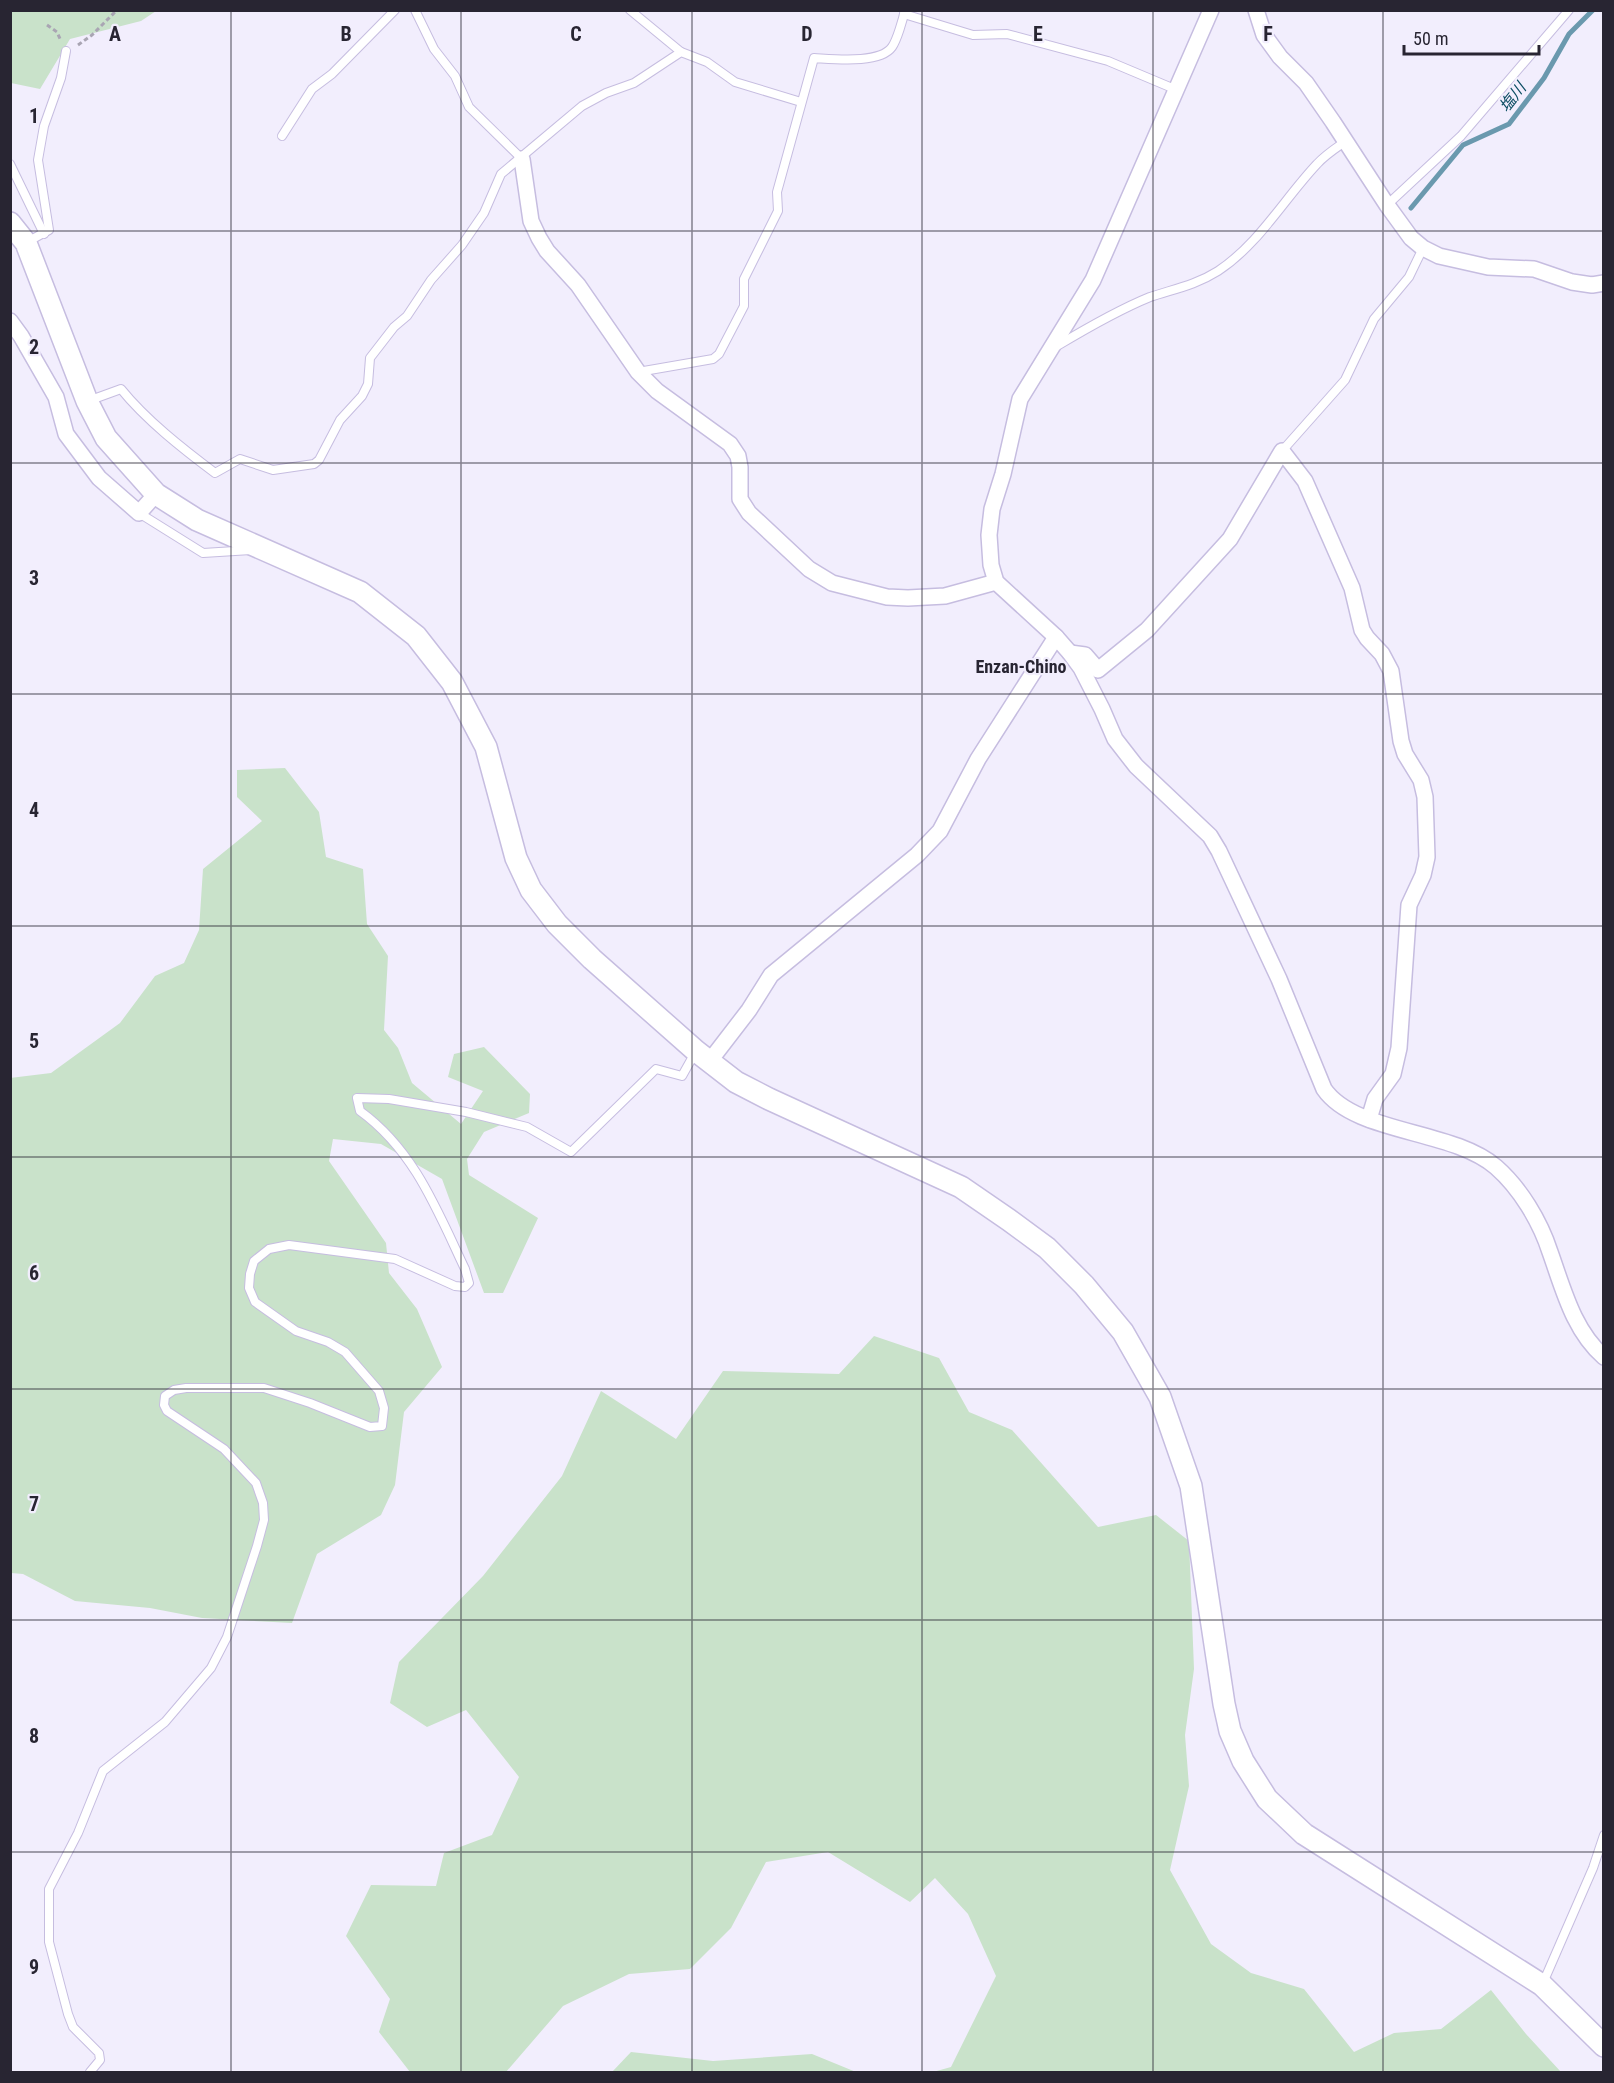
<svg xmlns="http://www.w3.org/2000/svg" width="1614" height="2083" font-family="'Roboto Condensed','Noto Sans JP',sans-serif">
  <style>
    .green { fill: #c9e2ca }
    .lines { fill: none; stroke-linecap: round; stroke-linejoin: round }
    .stream { stroke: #6a99ae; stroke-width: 5 }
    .lane-casing { stroke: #c6bde0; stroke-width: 10 }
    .street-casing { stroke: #c6bde0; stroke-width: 18 }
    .secondary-casing { stroke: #c6bde0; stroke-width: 24 }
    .path { stroke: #a9a5b3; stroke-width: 3; stroke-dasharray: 4.5 3; stroke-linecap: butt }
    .lane { stroke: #fff; stroke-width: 8 }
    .street { stroke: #fff; stroke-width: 15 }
    .secondary { stroke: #fff; stroke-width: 21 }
    .grid { fill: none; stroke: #282532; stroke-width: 1.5; stroke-opacity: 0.55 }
    .labels { text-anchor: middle; stroke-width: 4.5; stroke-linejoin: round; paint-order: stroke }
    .water-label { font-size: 16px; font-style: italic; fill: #0d4e64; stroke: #f2eefd }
    .quarter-label { font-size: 18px; font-weight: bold; fill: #282532; stroke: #f2eefd }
    .grid-label { font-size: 20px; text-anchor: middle; font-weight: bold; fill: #282532; stroke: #f2eefd; stroke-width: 4.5; stroke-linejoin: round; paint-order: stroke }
  </style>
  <rect width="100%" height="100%" fill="#f2eefd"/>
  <!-- green -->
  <g class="green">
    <polygon points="11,11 156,11 141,21 70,39 40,89 11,83"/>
    <polygon points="285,768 319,812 326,857 363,869 367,924 388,956 384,1030 398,1048 412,1083 461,1124 483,1091 448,1077 454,1054 484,1047 530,1094 529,1113 484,1132 467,1159 469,1175 538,1218 503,1293 484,1293 442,1179 381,1144 333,1139 329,1161 386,1243 389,1273 417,1309 442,1367 404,1412 395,1485 381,1515 317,1554 292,1623 202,1618 150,1608 75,1601 23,1574 11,1573 10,1078 51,1073 120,1023 155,976 184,963 199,930 203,869 262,821 237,797 237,770"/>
    <polygon points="874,1336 939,1358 969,1412 1012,1430 1098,1527 1156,1515 1189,1541 1194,1669 1185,1735 1189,1786 1170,1870 1211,1944 1251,1973 1304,1989 1354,2052 1394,2033 1441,2029 1491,1990 1526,2034 1561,2072 933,2072 951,2067 996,1976 968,1914 935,1878 910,1902 828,1852 766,1862 731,1928 690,1969 629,1974 563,2006 506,2072 410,2072 379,2032 390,1999 346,1936 371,1885 436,1886 444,1853 492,1835 519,1777 466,1710 427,1727 390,1703 399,1662 483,1576 562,1476 601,1391 676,1439 723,1371 839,1374"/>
    <polygon points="631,2052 713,2061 812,2054 856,2072 612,2072"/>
  </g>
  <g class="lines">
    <!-- stream -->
    <polyline class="stream" points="1411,208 1463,145 1509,124 1544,78 1569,34 1593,10"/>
    <defs>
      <g id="lane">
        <polyline points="415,10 434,49 455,76 469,107 522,159"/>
        <polyline points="630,10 681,52"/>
        <polyline points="904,14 973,35 1007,34 1108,61 1177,90"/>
        <polyline points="282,136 312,89 332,74 395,10"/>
        <polyline points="10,164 44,234"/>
        <polyline points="1387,205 1461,136 1569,10"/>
        <polyline points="27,242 49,230 38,160 44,126 61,78 66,51"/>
        <path d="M 1057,346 C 1087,328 1118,310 1150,297 C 1174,289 1196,285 1218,271 C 1259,244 1284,199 1317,164 C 1325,155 1336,148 1346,141"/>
        <path d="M 638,372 L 713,359 L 719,354 L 744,306 L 744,279 L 778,211 L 777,192 L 814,58 C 834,59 880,64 892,47 C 897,40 903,19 905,10"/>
        <path d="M 88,401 L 121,389 C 146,420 183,449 215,473 L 240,459 L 273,470 L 314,464 L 319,460 L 340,420 L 362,396 L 368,384 L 370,358 L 394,327 L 407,316 L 431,280 L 462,245 L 484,213 L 501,174 L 582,106 L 606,93 L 634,83 L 681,52 L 707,62 L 735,82 L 801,102"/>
        <polyline points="1282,451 1345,380 1374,319 1409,277 1423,248"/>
        <polyline points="139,513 203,553 251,550"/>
        <polyline points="1543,1983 1593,1868 1604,1835"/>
        <path d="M 90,2072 L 100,2060 L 99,2053 L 73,2027 L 68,2014 L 49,1942 L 49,1889 L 78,1833 L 103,1771 L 165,1722 L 211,1668 L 227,1637 L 257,1546 L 264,1520 L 263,1503 L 256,1483 L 224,1449 L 167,1411 L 164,1405 L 165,1396 L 174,1390 L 186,1388 L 264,1388 L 310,1403 L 370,1427 L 382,1426 L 384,1408 L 379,1391 L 345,1352 L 328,1342 L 296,1331 L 255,1302 L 249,1288 L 250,1274 L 254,1261 L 269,1249 L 289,1245 L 395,1259 L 455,1286 L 465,1287 L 469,1283 L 465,1269 C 437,1210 414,1150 360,1111 L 357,1098 L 389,1099 L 466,1112 L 527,1127 L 571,1152 L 656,1069 L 682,1076 L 696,1051"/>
      </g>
      <g id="street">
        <path d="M 1211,10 L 1093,280 L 1020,399 L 1003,474 L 992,509 L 989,535 L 991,565 L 996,582 L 1056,637 L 1070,653 L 1081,668 L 1102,709 L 1115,739 L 1136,766 L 1210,836 L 1219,851 L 1279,979 L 1324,1089 C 1355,1134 1452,1129 1496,1167 C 1520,1188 1540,1221 1550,1252 C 1563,1288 1573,1330 1604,1357"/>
        <polyline points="1256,10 1264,35 1280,57 1306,83 1333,122 1387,205 1411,238 1423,248 1439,256 1488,267 1534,269 1572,282 1592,285 1604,283"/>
        <polyline points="522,159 531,221 539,238 547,251 578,285 638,372 657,391 730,444 738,456 740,467 740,499 749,513 809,569 832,583 887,597 908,598 945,596 996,582"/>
        <polyline points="10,321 21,336 56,397 66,434 99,478 139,513 156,494"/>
        <polyline points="1070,653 1085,655 1098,670 1147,630 1230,539 1282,451 1305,481 1352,588 1362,630 1367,638 1382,654 1391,671 1401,741 1405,754 1421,780 1425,797 1427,857 1423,875 1409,905 1399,1048 1393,1074 1375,1099 1369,1119"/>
        <polyline points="709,1062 749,1010 771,975 917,855 940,831 978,759 1056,637"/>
      </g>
      <polyline id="secondary" points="10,223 26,243 87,401 106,438 156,494 197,520 360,592 416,636 452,682 486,747 516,858 531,890 557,924 592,959 696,1051 736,1082 769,1099 961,1187 1009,1220 1047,1248 1084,1285 1123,1332 1160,1397 1191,1486 1224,1704 1230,1731 1243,1761 1267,1799 1304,1834 1542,1985 1604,2046"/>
    </defs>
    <!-- lane casing -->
    <use href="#lane" class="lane-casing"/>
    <!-- street casing -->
    <use href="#street" class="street-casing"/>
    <!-- secondary casing -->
    <use href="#secondary" class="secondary-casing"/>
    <!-- path -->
    <g class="path">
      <polyline points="47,25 57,32 61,41"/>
      <polyline points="78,45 92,35 117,10"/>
    </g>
    <!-- lane -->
    <use href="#lane" class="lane"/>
    <!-- street -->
    <use href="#street" class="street"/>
    <!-- secondary -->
    <use href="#secondary" class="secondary"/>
  </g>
  <!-- grid -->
  <path class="grid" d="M 231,10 L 231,2072M 461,10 L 461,2072M 692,10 L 692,2072M 922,10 L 922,2072M 1153,10 L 1153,2072M 1383,10 L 1383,2072M 10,231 L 1604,231M 10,463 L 1604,463M 10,694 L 1604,694M 10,926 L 1604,926M 10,1157 L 1604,1157M 10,1389 L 1604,1389M 10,1620 L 1604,1620M 10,1852 L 1604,1852"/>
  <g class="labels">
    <!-- water labels -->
    <g class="water-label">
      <text transform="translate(1512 97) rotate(-52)" y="6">塩川</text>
    </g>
    <!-- quarter labels -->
    <g class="quarter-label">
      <text x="1021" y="673">Enzan-Chino</text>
    </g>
  </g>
  <g class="grid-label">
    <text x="115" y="41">A</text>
    <text x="346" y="41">B</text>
    <text x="576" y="41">C</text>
    <text x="807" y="41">D</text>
    <text x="1038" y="41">E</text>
    <text x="1268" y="41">F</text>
    <text x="34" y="123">1</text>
    <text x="34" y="354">2</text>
    <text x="34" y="585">3</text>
    <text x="34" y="817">4</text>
    <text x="34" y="1048">5</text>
    <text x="34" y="1280">6</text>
    <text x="34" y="1511">7</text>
    <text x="34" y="1743">8</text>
    <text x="34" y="1974">9</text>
  </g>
  <!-- border -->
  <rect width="1614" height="2083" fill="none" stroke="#282532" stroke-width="24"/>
  <!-- scale -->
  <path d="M1404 45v9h135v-9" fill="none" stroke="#282532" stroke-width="3"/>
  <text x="1413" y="45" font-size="18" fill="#282532" stroke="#f2eefd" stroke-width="4.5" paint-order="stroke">50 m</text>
</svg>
